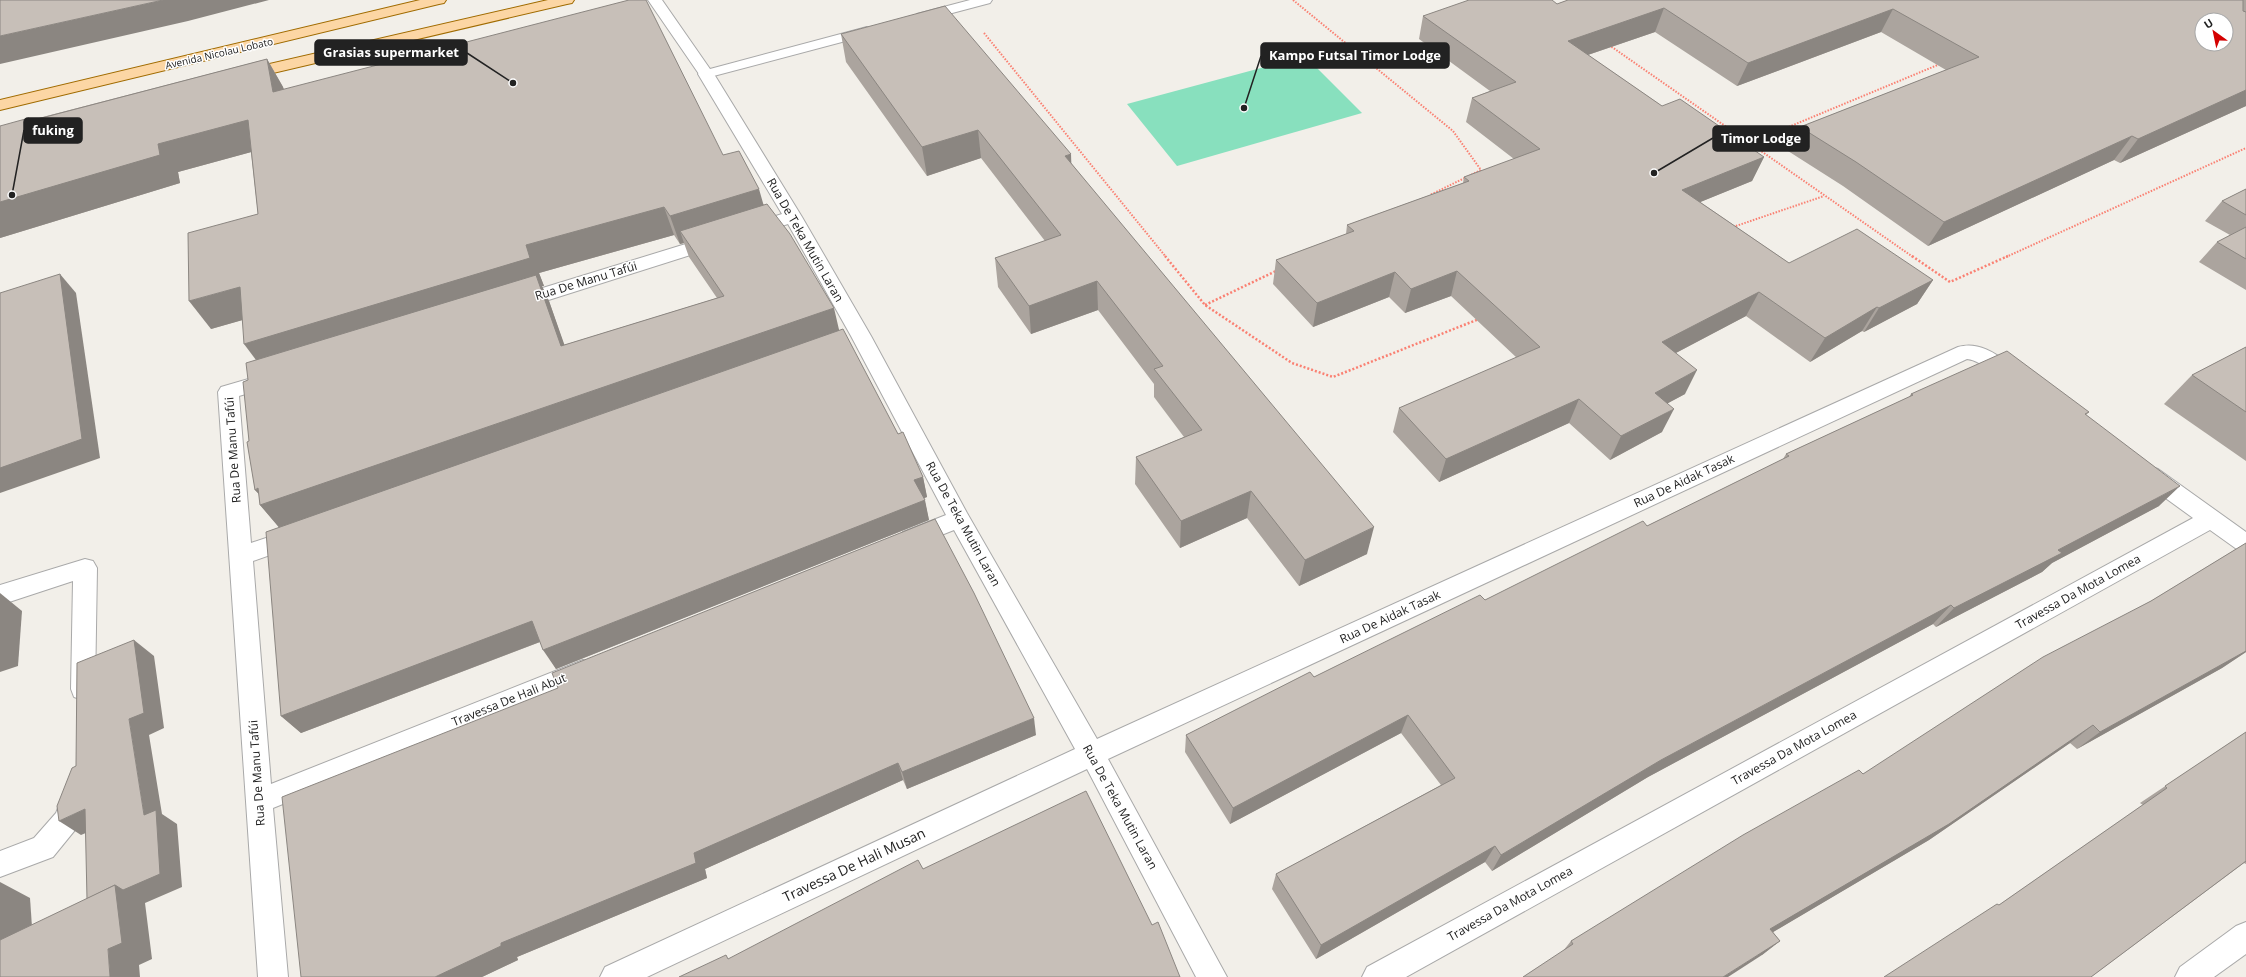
<svg xmlns="http://www.w3.org/2000/svg" width="2246" height="977" font-family="'Open Sans',sans-serif">
  <style>
    .pitch { fill: #88e0be }
    .lines { fill: none; stroke-linecap: round; stroke-linejoin: round }
    .lane-casing { stroke: #a9a9a9; stroke-width: 2 }
    .street-casing { stroke: #a9a9a9; stroke-width: 2 }
    .primary-casing { stroke: #a06b00; stroke-width: 2 }
    .path-far1 { stroke: #fa8072; stroke-width: 2; stroke-dasharray: 1.5 1.5; stroke-linecap: butt }
    .path { stroke: #fa8072; stroke-width: 2.5; stroke-dasharray: 2 2; stroke-linecap: butt }
    .lane { fill: #fff; fill-rule: evenodd }
    .street { fill: #fff; fill-rule: evenodd }
    .primary { fill: #fcd6a4; fill-rule: evenodd }
    .wall { fill: #aba49e; fill-rule: evenodd }
    .shaded-wall { fill: #8b8681 }
    .building { fill: #c7bfb8; stroke: #8b8681; fill-rule: evenodd }
    .labels { text-anchor: middle; stroke-width: 3; stroke-linejoin: round; paint-order: stroke }
    .far-street-label { font-size: 10px; fill: #222; stroke: #fff }
    .street-label { font-size: 12px; fill: #222; stroke: #fff }
    .near-street-label { font-size: 14px; fill: #222; stroke: #fff }
    .leader { fill: none; stroke: #222; stroke-width: 1.5 }
    .callout-dot { fill: #222; stroke: #fff; stroke-width: 1.5 }
    .callout { fill: #222; stroke: #222; stroke-width: 1.5 }
    .callout-label { font-size: 13px; text-anchor: middle; font-weight: bold; fill: #fff }
  </style>
  <rect width="100%" height="100%" fill="#f2efe9"/>
  <!-- pitch -->
  <polygon class="pitch" points="1305,56 1362,113 1177,166 1127,104"/>
  <g class="lines">
    <defs>
      <g id="lane">
        <polygon points="648,0 662,0 710,69 867,27 874,31 872,34 706,78 701,77"/>
        <polygon points="970,0 992,0 990,3 922,21 915,17 917,14"/>
      </g>
      <g id="street">
        <path d="M 706,69 L 712,71 L 714,74 L 802,217 L 871,336 L 967,513 L 1097,739 L 1958,347 C 1982,340 2001,358 2020,371 L 2023,376 L 2020,381 C 1999,387 1987,361 1967,359 L 1108,759 L 1227,977 L 1196,977 L 1087,769 L 647,977 L 600,977 L 605,967 L 1075,749 L 954,530 L 911,547 L 903,544 L 900,538 L 903,532 L 946,515 L 851,336 L 788,224 L 750,236 L 744,234 L 741,230 L 744,226 L 782,214 L 698,74 L 700,71 Z"/>
        <polygon points="715,235 722,237 724,241 722,245 517,310 510,308 507,303 510,298"/>
        <polygon points="272,372 279,374 282,379 279,384 239,396 251,543 296,528 304,531 307,537 304,543 253,561 271,784 583,660 592,663 595,671 592,679 273,808 288,977 258,977 218,392 221,387"/>
        <polygon points="2150,467 2158,469 2246,532 2246,553 2238,550 2210,530 1406,977 1362,977 1367,967 2193,518 2142,481 2139,475 2142,469"/>
        <polygon points="85,559 93,561 97,568 95,689 92,697 83,700 74,697 71,689 73,581 0,605 0,585"/>
        <polygon points="75,785 84,788 88,797 75,830 53,857 0,877 0,851 34,838 56,813 66,788"/>
        <polygon points="2246,922 2246,954 2214,977 2175,977 2180,967 2236,926"/>
      </g>
      <g id="primary">
        <polygon points="420,0 446,0 444,3 439,4 0,110 0,100"/>
        <polygon points="548,0 574,0 572,3 567,4 243,80 237,78 235,75 237,72 243,70"/>
      </g>
    </defs>
    <!-- lane casing -->
    <use href="#lane" class="lane-casing"/>
    <!-- street casing -->
    <use href="#street" class="street-casing"/>
    <!-- primary casing -->
    <use href="#primary" class="primary-casing"/>
    <!-- path-far1 -->
    <g class="path-far1">
      <polyline points="1293,0 1453,131 1481,170 1430,195"/>
      <polyline points="984,33 1166,257"/>
      <polyline points="1609,45 1913,257"/>
      <polyline points="1750,143 1940,64"/>
      <polyline points="1733,227 1824,196"/>
      <polyline points="2006,257 2246,148"/>
    </g>
    <!-- path -->
    <g class="path">
      <polyline points="1165,256 1205,305 1292,363 1333,377 1479,319"/>
      <polyline points="1912,256 1950,282 2008,256"/>
      <polyline points="1205,305 1276,271"/>
    </g>
    <!-- lane -->
    <use href="#lane" class="lane"/>
    <!-- street -->
    <use href="#street" class="street"/>
    <!-- primary -->
    <use href="#primary" class="primary"/>
  </g>
  <!-- wall -->
  <g class="wall">
    <polygon points="1568,0 2246,0 2246,106 2120,163 2114,160 1928,246 1843,186 1788,151 1800,127 1946,70 1881,32 1737,86 1655,32 1588,55 1662,106 1764,157 1752,181 1700,202 1789,263 1933,280 1917,304 1864,332 1862,331 1810,362 1746,316 1676,353 1685,394 1668,403 1662,432 1610,460 1569,423 1439,482 1393,432 1399,408 1517,358 1451,296 1405,313 1389,297 1313,327 1273,284 1276,260 1346,234 1347,225 1463,183 1464,177 1514,159 1466,122 1472,98 1490,91 1419,39 1423,16 1557,4"/>
    <polygon points="841,34 1071,163 1367,554 1299,586 1247,518 1180,548 1135,484 1136,457 1184,437 1154,397 1154,384 1098,310 1031,334 998,287 995,258 1045,241 981,158 927,176 846,62"/>
    <path d="M 267,59 L 283,87 L 284,89 L 723,155 L 764,205 L 839,330 L 898,434 L 923,477 L 927,497 L 924,498 L 929,520 L 556,669 L 540,642 L 301,733 L 281,716 L 279,527 L 260,505 L 259,494 L 255,490 L 249,441 L 248,380 L 256,360 L 242,320 L 211,329 L 258,214 L 251,152 L 178,172 L 180,183 L 0,238 L 29,118 L 31,120 ZM 674,235 L 680,244 L 684,243 L 689,257 L 717,298 L 564,345 L 549,301 L 542,286 L 544,286 L 539,273 Z"/>
    <polygon points="2246,189 2246,290 2199,262 2217,242 2230,235 2205,221 2222,201"/>
    <polygon points="2246,347 2246,461 2164,404 2192,375"/>
    <polygon points="1911,394 2089,412 2086,415 2159,506 2052,563 2042,572 1936,627 1933,624 1648,777 1492,871 1485,862 1316,959 1272,889 1276,874 1441,785 1401,733 1230,824 1185,752 1186,735 1314,677 1485,600 1647,526 1783,459 1786,454 1909,397"/>
    <polygon points="2246,543 2246,652 2222,668 2077,749 2070,743 1929,840 1773,932 1780,941 1762,955 1563,951 1571,941 1863,774 2151,601"/>
    <polygon points="558,688 1036,735 907,789 903,780 705,869 707,878 517,957 518,960 482,977"/>
    <polygon points="2246,732 2246,864 2244,863 2091,977 1999,905 2143,805 2140,803"/>
  </g>
  <!-- shaded-wall -->
  <g class="shaded-wall">
    <polygon points="163,0 269,0 188,21 0,64 0,36"/>
    <polygon points="1664,8 1655,32 1561,64 1568,41"/>
    <polygon points="1893,9 1881,32 1737,86 1748,63"/>
    <polygon points="267,59 283,87 290,120 273,92"/>
    <polygon points="2246,90 2246,106 2120,163 2138,139"/>
    <polygon points="248,120 266,148 178,172 180,183 0,238 0,202 158,144"/>
    <polygon points="978,130 981,158 927,176 922,147"/>
    <polygon points="2132,136 2114,160 1928,246 1944,222"/>
    <polygon points="1071,154 1072,182 1065,156"/>
    <polygon points="1764,157 1752,181 1671,214 1682,190"/>
    <polygon points="759,189 767,217 680,231 684,243 680,244 670,216"/>
    <polygon points="664,207 674,235 539,273 544,286 542,286 549,301 574,372 265,372 244,344 526,245"/>
    <polygon points="1457,271 1451,296 1405,313 1411,289"/>
    <polygon points="1395,272 1389,297 1313,327 1317,303"/>
    <polygon points="60,274 76,293 100,458 0,493 0,468"/>
    <polygon points="1933,280 1917,304 1864,332 1879,308"/>
    <polygon points="1097,281 1098,310 1031,334 1029,306"/>
    <polygon points="240,287 260,315 211,329 189,301"/>
    <polygon points="1759,292 1746,316 1651,366 1662,342"/>
    <polygon points="1877,307 1862,331 1810,362 1825,338"/>
    <polygon points="834,308 840,334 282,531 260,505 267,503 255,490"/>
    <polygon points="1697,370 1685,394 1644,416 1655,393"/>
    <polygon points="1579,399 1569,423 1439,482 1446,459"/>
    <polygon points="1674,409 1662,432 1610,460 1621,436"/>
    <polygon points="923,477 927,497 919,500 914,480"/>
    <polygon points="2180,486 2159,506 2052,563 2042,572 1936,627 1954,608 2058,550"/>
    <polygon points="1251,491 1247,518 1180,548 1181,521"/>
    <polygon points="925,500 929,520 556,669 543,650"/>
    <polygon points="1374,527 1367,554 1299,586 1305,560"/>
    <polygon points="0,593 22,611 18,666 0,672"/>
    <polygon points="1951,605 1933,624 1648,777 1492,871 1501,855 1661,760"/>
    <polygon points="532,621 545,640 301,733 281,716"/>
    <polygon points="134,640 154,656 164,728 149,735 162,814 177,824 182,887 145,903 152,959 139,965 140,977 110,977 108,949 115,885 144,815 129,719"/>
    <polygon points="2246,651 2246,652 2222,668 2077,749 2100,732"/>
    <polygon points="1408,715 1401,733 1230,824 1233,808"/>
    <polygon points="1034,718 1036,735 907,789 902,772"/>
    <polygon points="2093,725 2070,743 1929,840 1753,944 1770,929"/>
    <polygon points="898,763 903,780 705,869 707,878 517,957 518,960 482,977 435,977 501,943 694,853"/>
    <polygon points="85,809 107,824 81,835 59,821"/>
    <polygon points="1495,846 1485,862 1316,959 1321,945"/>
    <polygon points="0,882 30,898 34,956 0,940"/>
    <polygon points="1780,941 1762,955 1728,977 1723,977"/>
  </g>
  <!-- building -->
  <g class="building">
    <polygon points="0,0 163,0 0,36"/>
    <polygon points="629,0 646,0 723,155 739,151 759,189 670,216 664,207 526,245 530,258 244,344 240,287 189,301 188,233 258,214 248,120 158,144 160,155 0,202 0,126 29,118 30,121 267,59 273,92"/>
    <path d="M 1469,0 L 1552,0 L 1557,4 L 1568,0 L 2243,0 L 2243,11 L 2246,12 L 2246,90 L 2138,139 L 2132,136 L 1944,222 L 1856,162 L 1800,127 L 1979,57 L 1893,9 L 1748,63 L 1664,8 L 1568,41 L 1662,106 L 1680,99 L 1764,157 L 1682,190 L 1789,263 L 1857,229 L 1933,280 L 1879,308 L 1877,307 L 1825,338 L 1759,292 L 1662,342 L 1697,370 L 1655,393 L 1674,409 L 1621,436 L 1579,399 L 1446,459 L 1399,408 L 1540,347 L 1457,271 L 1411,289 L 1395,272 L 1317,303 L 1276,260 L 1354,231 L 1347,225 L 1469,181 L 1464,177 L 1540,149 L 1472,98 L 1516,82 L 1423,16 ZM 2202,20 L 2226,20 L 2226,44 L 2202,44 Z"/>
    <polygon points="945,6 1071,154 1065,156 1374,527 1305,560 1251,491 1181,521 1136,457 1202,430 1154,369 1163,366 1097,281 1029,306 995,258 1061,235 978,130 922,147 841,34"/>
    <polygon points="2246,189 2246,215 2222,201"/>
    <polygon points="767,204 790,234 834,308 260,505 258,488 255,490 247,442 249,441 243,382 248,380 246,363 536,275 561,346 724,296 680,231"/>
    <polygon points="2246,227 2246,259 2217,242"/>
    <polygon points="60,274 82,439 0,468 0,293"/>
    <polygon points="843,329 898,434 903,432 923,477 914,480 925,500 543,650 532,621 281,716 266,532"/>
    <polygon points="2246,347 2246,412 2192,375"/>
    <polygon points="2007,351 2089,412 2085,414 2180,486 2058,550 2062,553 1954,608 1951,605 1661,760 1501,855 1495,846 1321,945 1276,874 1455,778 1408,715 1233,808 1186,735 1310,672 1314,677 1480,595 1485,600 1643,521 1647,526 1789,456 1786,454 1913,395 1911,394"/>
    <polygon points="935,519 974,593 1034,718 902,772 898,763 694,853 696,863 501,943 501,946 435,977 301,977 282,797 558,688 552,673"/>
    <polygon points="2246,543 2246,651 2100,732 2093,725 1949,824 1770,929 1780,941 1723,977 1523,977 1573,944 1571,941 1743,835 1859,770 1863,774 2043,657 2151,601"/>
    <polygon points="134,640 144,713 129,719 144,815 156,810 160,874 123,890 115,885 87,899 85,809 59,821 57,806 72,768 76,766 77,663"/>
    <polygon points="2246,732 2246,861 2091,977 1884,977 1997,904 1999,905 2167,788 2165,786"/>
    <polygon points="1086,791 1152,925 1158,922 1180,977 679,977 726,955 728,959 918,860 923,869"/>
    <polygon points="115,885 122,943 108,949 110,977 0,977 0,940"/>
  </g>
  <g class="labels">
    <!-- far-street labels -->
    <g class="far-street-label">
      <text transform="translate(219 53) rotate(-13)" y="4">Avenida Nicolau Lobato</text>
    </g>
    <!-- street labels -->
    <g class="street-label">
      <text transform="translate(805 240) rotate(60)" y="4">Rua De Teka Mutin Laran</text>
      <text transform="translate(586 281) rotate(-17)" y="4">Rua De Manu Tafúi</text>
      <text transform="translate(233 450) rotate(-94)" y="4">Rua De Manu Tafúi</text>
      <text transform="translate(1684 481) rotate(-25)" y="4">Rua De Aidak Tasak</text>
      <text transform="translate(963 524) rotate(61)" y="4">Rua De Teka Mutin Laran</text>
      <text transform="translate(2078 592) rotate(-29)" y="4">Travessa Da Mota Lomea</text>
      <text transform="translate(1390 617) rotate(-25)" y="4">Rua De Aidak Tasak</text>
      <text transform="translate(509 700) rotate(-22)" y="4">Travessa De Hali Abut</text>
      <text transform="translate(1794 748) rotate(-29)" y="4">Travessa Da Mota Lomea</text>
      <text transform="translate(257 773) rotate(-94)" y="4">Rua De Manu Tafúi</text>
      <text transform="translate(1120 807) rotate(61)" y="4">Rua De Teka Mutin Laran</text>
      <text transform="translate(1510 904) rotate(-29)" y="4">Travessa Da Mota Lomea</text>
    </g>
    <!-- near-street labels -->
    <g class="near-street-label">
      <text transform="translate(854 865) rotate(-25)" y="5">Travessa De Hali Musan</text>
    </g>
  </g>
  <!-- callouts -->
  <path class="leader" d="M513 83L467 53M1244 108L1261 56M12 195L24 130M1654 173L1713 138"/>
  <g class="callout-dot">
    <circle cx="513" cy="83" r="4"/>
    <circle cx="1244" cy="108" r="4"/>
    <circle cx="12" cy="195" r="4"/>
    <circle cx="1654" cy="173" r="4"/>
  </g>
  <g class="callout">
    <rect x="315" y="40" width="152" height="25" rx="4"/>
    <rect x="1261" y="43" width="188" height="25" rx="4"/>
    <rect x="24" y="118" width="58" height="25" rx="4"/>
    <rect x="1713" y="126" width="96" height="25" rx="4"/>
  </g>
  <g class="callout-label">
    <text x="391" y="57">Grasias supermarket</text>
    <text x="1355" y="60">Kampo Futsal Timor Lodge</text>
    <text x="53" y="135">fuking</text>
    <text x="1761" y="143">Timor Lodge</text>
  </g>
  <!-- north arrow -->
  <g transform="translate(2214 32) rotate(327)"><circle r="19" fill="#ffffff" stroke="#a7a7a7"/>
  <path d="M0-3L7 15L0 10L-7 15Z" fill="#d40000"/>
  <text y="-6" font-size="11" font-weight="bold" text-anchor="middle" fill="#222222">U</text>
  </g>
</svg>
